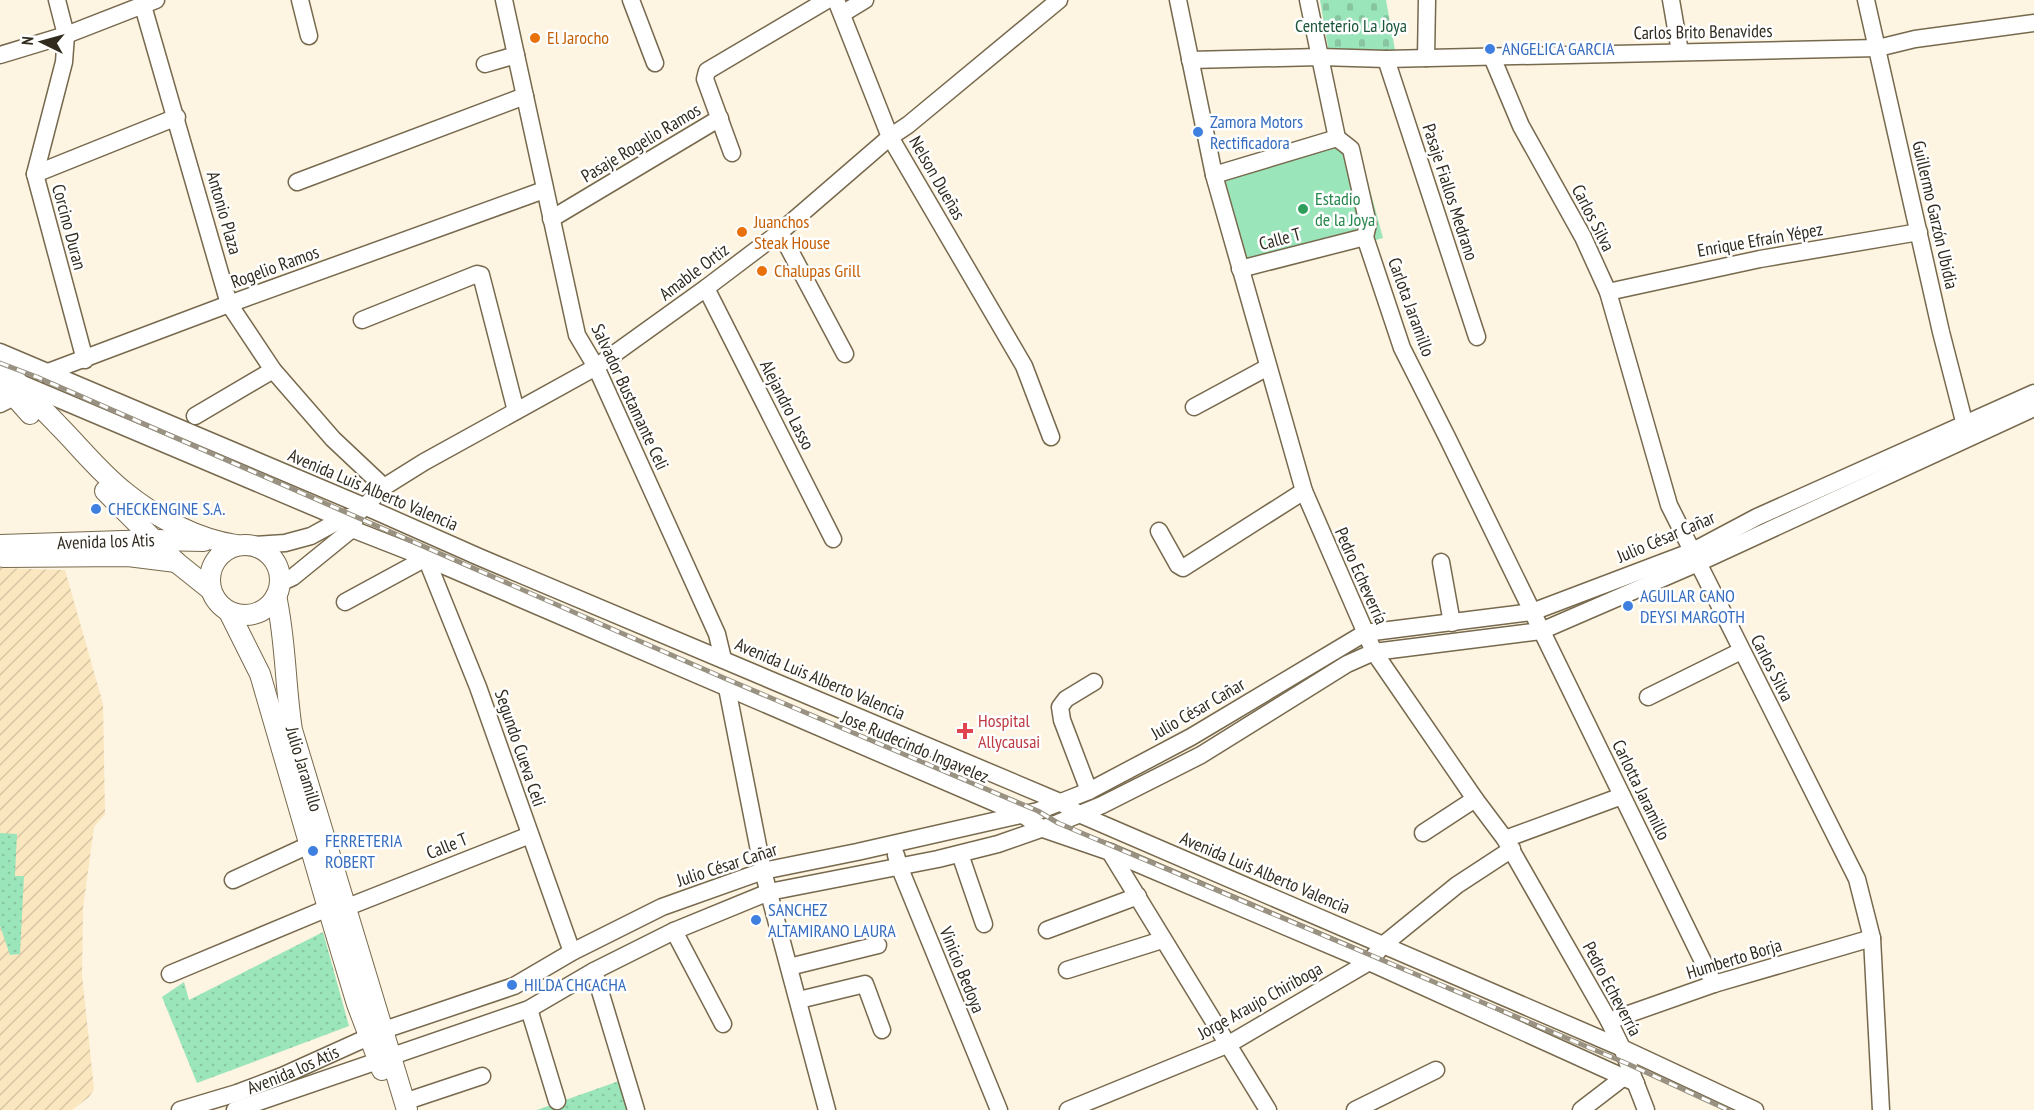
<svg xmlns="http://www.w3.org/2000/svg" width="2034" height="1110" viewBox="0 0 2034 1110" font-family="'PT Sans Narrow',sans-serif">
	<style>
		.industrial { fill: url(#industrial-furrows) }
		.grass { fill: url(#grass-dots) }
		.cemetery { fill: url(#cemetery-stones) }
		.garden { fill: #9be5bb }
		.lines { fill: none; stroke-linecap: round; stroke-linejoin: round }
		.minor-casing { stroke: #77694d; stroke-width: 19 }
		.major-casing { stroke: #77694d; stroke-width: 22 }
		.minor { stroke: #fff; stroke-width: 16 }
		.major { stroke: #fff; stroke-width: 20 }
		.rail-casing { stroke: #999282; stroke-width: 5 }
		.rail { stroke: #fff; stroke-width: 3; stroke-dasharray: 9; stroke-linecap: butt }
		.food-dot { fill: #e8710a; stroke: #fff; stroke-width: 2 }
		.shop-dot { fill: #3f7fe0; stroke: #fff; stroke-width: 2 }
		.leisure-dot { fill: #2e9e5b; stroke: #fff; stroke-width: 2 }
		.health-dot { fill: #e0444e; stroke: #fff; stroke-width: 2 }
		.labels { text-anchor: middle; stroke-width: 5; stroke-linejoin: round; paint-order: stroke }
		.park-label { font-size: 18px; fill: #1c5639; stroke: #fff }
		.street-label { font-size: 18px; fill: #312b1f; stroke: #fff }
		.food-label { font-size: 18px; fill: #c56008; stroke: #fff; text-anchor: start }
		.shop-label { font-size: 18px; fill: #366cbe; stroke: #fff; text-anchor: start }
		.leisure-label { font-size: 18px; fill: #27864d; stroke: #fff; text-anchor: start }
		.health-label { font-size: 18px; fill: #be3a42; stroke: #fff; text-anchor: start }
	</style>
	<defs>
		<pattern id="industrial-furrows" width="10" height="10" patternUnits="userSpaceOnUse" patternTransform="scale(1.5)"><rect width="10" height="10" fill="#fae6bf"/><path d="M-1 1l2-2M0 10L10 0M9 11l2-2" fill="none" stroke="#d7c5a4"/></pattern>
		<pattern id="grass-dots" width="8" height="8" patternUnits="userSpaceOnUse" patternTransform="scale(1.5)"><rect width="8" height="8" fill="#9be5bb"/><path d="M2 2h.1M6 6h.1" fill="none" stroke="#86c5a0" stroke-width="1.8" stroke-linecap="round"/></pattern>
		<pattern id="cemetery-stones" width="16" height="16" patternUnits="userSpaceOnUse" patternTransform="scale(1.5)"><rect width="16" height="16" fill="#9be5bb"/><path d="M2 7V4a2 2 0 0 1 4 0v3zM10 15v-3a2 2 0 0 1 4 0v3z" fill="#86c5a0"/></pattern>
	</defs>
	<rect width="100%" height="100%" fill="#fdf4e1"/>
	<path class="industrial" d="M0,568l65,2 38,134 2,110 -11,13 -11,81 -1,67 12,114 -5,8 -17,13h-72z"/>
	<path class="grass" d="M0,833l17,1 -2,42h9l-4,78 -10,1 -10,-29z
		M323,932l26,94 -152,57 -35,-86 22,-15 5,18z
		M619,1081l9,29h-91z"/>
	<path class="cemetery" d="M1320,0h66l9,50 -66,3z"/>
	<path class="garden" d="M1357,142l26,96 -134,37 -26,-96z"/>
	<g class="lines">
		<g class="minor-casing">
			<g id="minor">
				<path d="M57,0l9,35 -2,27 -29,112 50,186"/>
				<path d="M300,0l9,36"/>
				<path d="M504,0l73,335 19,32 121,267 6,25"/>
				<path d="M631,0l24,63"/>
				<path d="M836,0l54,137 134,229 27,71"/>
				<path d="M1178,0l36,175 90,316 70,161 101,147 30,40 104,182 13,27 24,62"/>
				<path d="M1308,0l29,138 14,11 17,75 -3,13 37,111 45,89 267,547"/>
				<path d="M1671,0l9,52"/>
				<path d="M1866,0l75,332 26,101"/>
				<path d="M143,6l86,298 44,66 60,69 51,48"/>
				<path d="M842,14l23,-14"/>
				<path d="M0,55l66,-20 90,-35"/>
				<path d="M1492,57l29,69 62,111 25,55 61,213 188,374 15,59 9,172"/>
				<path d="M1426,58l1,-58"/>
				<path d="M1386,59l91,278"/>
				<path d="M1190,60l130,-3 66,2 492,-11 37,-9 119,-16"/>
				<path d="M485,64l31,-9"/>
				<path d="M732,153l-27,-74 2,-8 120,-71"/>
				<path d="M35,174l142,-57"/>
				<path d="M1214,175l123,-37"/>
				<path d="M297,182l228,-86"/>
				<path d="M551,219l169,-101"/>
				<path d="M780,232l65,122"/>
				<path d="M1240,269l125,-32"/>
				<path d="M706,288l127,251"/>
				<path d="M1608,292l152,-33 159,-27"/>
				<path d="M362,320l115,-46 4,1 35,136"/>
				<path d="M0,352l366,155 113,50 581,245 19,12 543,234 133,62"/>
				<path d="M43,374l186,-70 315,-114"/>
				<path d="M18,382l324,137 10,10 74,29 597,257 20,14 67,23 158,258"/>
				<path d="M0,404l14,-7"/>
				<path d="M1194,407l74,-40"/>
				<path d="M195,416l78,-46"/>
				<path d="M1159,531l19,34 5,3 121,-77"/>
				<path d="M254,545l31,-2 26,-7 31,-17 14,-4 28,-28 40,-25 172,-95 110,-79 74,-56 110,-95 18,-12 151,-125"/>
				<path d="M426,558l52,129 94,265"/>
				<path d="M1441,562l11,61"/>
				<path d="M280,583l13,-6 59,-48 3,-10"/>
				<path d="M345,602l81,-44"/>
				<path d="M727,688l36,183 64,239"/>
				<path d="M1648,697l93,-46"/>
				<path d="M1089,791l-27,-71 -2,-13 6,-8 28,-17"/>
				<path d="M1423,833l52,-34"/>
				<path d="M1505,839l117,-43"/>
				<path d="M1110,852l259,110 267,121"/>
				<path d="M960,854l24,70"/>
				<path d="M896,855l3,11 100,244"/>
				<path d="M233,880l76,-35"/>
				<path d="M345,908l185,-73"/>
				<path d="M1047,930l91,-34"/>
				<path d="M674,931l49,93"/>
				<path d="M789,967l89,-22"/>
				<path d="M1067,970l95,-30"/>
				<path d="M594,971l42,139"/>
				<path d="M170,974l158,-66"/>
				<path d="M799,1000l66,-16 17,46"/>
				<path d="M529,1009l28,92"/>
				<path d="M1609,1021l105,-37 158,-46"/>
				<path d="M404,1102l78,-26"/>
				<path id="s1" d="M180,1110l57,-17 45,-17 102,-46 130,-44 58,-34 90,-45 101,-36 94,-19 181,-41 51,-20 102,-54 174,-104 167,-21 161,-61 64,-34 277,-124"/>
				<path d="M235,1110l294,-101 65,-38 80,-40 95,-39 169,-33 60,-15 60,-21 44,-18 99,-50 146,-91 27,-12 167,-21 157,-68 336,-155"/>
				<path d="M1068,1110l161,-66 140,-82 14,-17 74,-60 55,-36"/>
				<path d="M1355,1110l81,-40"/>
				<path d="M1581,1110l43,-33"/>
			</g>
		</g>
		<g class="major-casing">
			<g id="major">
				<path d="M0,361c15,22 39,44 58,64 22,22 43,49 68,68 31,25 71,46 110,52"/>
				<path d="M0,380l30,34"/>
				<path d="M105,491l71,71 35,28"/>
				<circle cx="245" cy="580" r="35"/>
				<path id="s2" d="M0,545l154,-5 50,1"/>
				<path d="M3,557l125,-1 48,6"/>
				<path id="s3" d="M276,596c10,44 9,90 16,134l115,380"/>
				<path d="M229,612l31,62 68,234 29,96 25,66"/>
			</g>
		</g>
		<use href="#minor" class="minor"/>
		<use href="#major" class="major"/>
		<g class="rail-casing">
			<path id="rail" d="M0,363l37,14 687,301 314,133 20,12 570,241 100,46"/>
		</g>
		<use href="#rail" class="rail"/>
	</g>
	<g class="food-dot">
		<circle cx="535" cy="38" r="6"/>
		<circle cx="742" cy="232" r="6"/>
		<circle cx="762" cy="271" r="6"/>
	</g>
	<g class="shop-dot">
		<circle cx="1490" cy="49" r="6"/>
		<circle cx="1198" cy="132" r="6"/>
		<circle cx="96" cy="509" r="6"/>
		<circle cx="1628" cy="606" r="6"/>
		<circle cx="313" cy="851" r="6"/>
		<circle cx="756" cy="920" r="6"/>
		<circle cx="512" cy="985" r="6"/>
	</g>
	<circle class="leisure-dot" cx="1303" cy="209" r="6"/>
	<path class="health-dot" d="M962 722h6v6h6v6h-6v6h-6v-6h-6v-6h6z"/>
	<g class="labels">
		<g class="park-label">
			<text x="1351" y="32">Centeterio La Joya</text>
		</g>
		<g class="street-label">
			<text transform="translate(1703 32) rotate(-1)" y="6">Carlos Brito Benavides</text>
			<text transform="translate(641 143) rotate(-31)" y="6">Pasaje Rogelio Ramos</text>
			<text transform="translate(937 178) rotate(60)" y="6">Nelson Dueñas</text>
			<text transform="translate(1450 192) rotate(72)" y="6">Pasaje Fiallos Medrano</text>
			<text transform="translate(224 213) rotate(74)" y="6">Antonio Plaza</text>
			<text transform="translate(1935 215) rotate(77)" y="6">Guillermo Garzón Ubidia</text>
			<text transform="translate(1593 218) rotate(63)" y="6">Carlos Silva</text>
			<text transform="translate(69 227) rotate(75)" y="6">Corcino Duran</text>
			<text transform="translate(1280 239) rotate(-15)" y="6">Calle T</text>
			<text transform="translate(1760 240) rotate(-10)" y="6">Enrique Efraín Yépez</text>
			<text transform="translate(275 267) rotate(-20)" y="6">Rogelio Ramos</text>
			<text transform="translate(694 272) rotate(-37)" y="6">Amable Ortiz</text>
			<text transform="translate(1411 307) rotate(70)" y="6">Carlota Jaramillo</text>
			<text transform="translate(630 397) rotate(65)" y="6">Salvador Bustamante Celi</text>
			<text transform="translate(787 405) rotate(63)" y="6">Alejandro Lasso</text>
			<text transform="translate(373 490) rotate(23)" y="6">Avenida Luis Alberto Valencia</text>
			<text transform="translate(1666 537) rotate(-23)" y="6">Julio César Cañar</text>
			<text dy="6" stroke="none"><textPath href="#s2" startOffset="106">Avenida los Atis</textPath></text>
			<text transform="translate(1361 576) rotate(66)" y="6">Pedro Echeverría</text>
			<text transform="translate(1772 668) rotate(63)" y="6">Carlos Silva</text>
			<text transform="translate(820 679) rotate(23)" y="6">Avenida Luis Alberto Valencia</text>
			<text transform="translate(1198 709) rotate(-30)" y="6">Julio César Cañar</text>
			<text transform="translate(915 747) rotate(23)" y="6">Jose Rudecindo Ingavelez</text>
			<text transform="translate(520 748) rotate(71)" y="6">Segundo Cueva Celi</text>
			<text dy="6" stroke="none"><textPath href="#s3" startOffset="176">Julio Jaramillo</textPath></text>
			<text transform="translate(1641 790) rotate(64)" y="6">Carlotta Jaramillo</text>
			<text transform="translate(447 846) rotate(-22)" y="6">Calle T</text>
			<text transform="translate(727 865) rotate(-18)" y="6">Julio César Cañar</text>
			<text transform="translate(1265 873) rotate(23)" y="6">Avenida Luis Alberto Valencia</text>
			<text transform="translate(1734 959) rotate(-17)" y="6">Humberto Borja</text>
			<text transform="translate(962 970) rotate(68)" y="6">Vinicio Bedoya</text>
			<text transform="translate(1612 989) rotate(62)" y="6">Pedro Echeverría</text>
			<text transform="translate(1260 1001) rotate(-29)" y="6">Jorge Araujo Chiriboga</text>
			<text dy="6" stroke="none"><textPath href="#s1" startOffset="120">Avenida los Atis</textPath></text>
		</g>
		<g class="food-label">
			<text x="547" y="44">El Jarocho</text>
			<text x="754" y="228">Juanchos<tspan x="754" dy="21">Steak House</tspan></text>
			<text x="774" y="277">Chalupas Grill</text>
		</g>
		<g class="shop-label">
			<text x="1502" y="55">ANGELICA GARCIA</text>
			<text x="1210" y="128">Zamora Motors<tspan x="1210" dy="21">Rectificadora</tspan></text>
			<text x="108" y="515">CHECKENGINE S.A.</text>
			<text x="1640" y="602">AGUILAR CANO<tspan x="1640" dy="21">DEYSI MARGOTH</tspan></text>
			<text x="325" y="847">FERRETERIA<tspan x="325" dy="21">ROBERT</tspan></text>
			<text x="768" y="916">SANCHEZ<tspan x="768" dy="21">ALTAMIRANO LAURA</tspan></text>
			<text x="524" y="991">HILDA CHCACHA</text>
		</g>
		<g class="leisure-label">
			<text x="1315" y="205">Estadio<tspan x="1315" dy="21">de la Joya</tspan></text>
		</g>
		<g class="health-label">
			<text x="978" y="727">Hospital<tspan x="978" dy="21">Allycausai</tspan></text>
		</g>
	</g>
	<g transform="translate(42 42) rotate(275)" stroke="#ffffff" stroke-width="4.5" paint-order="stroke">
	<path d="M0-4.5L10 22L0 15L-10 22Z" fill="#312b1f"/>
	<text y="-9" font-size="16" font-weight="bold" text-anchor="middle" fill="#312b1f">N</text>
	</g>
</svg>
